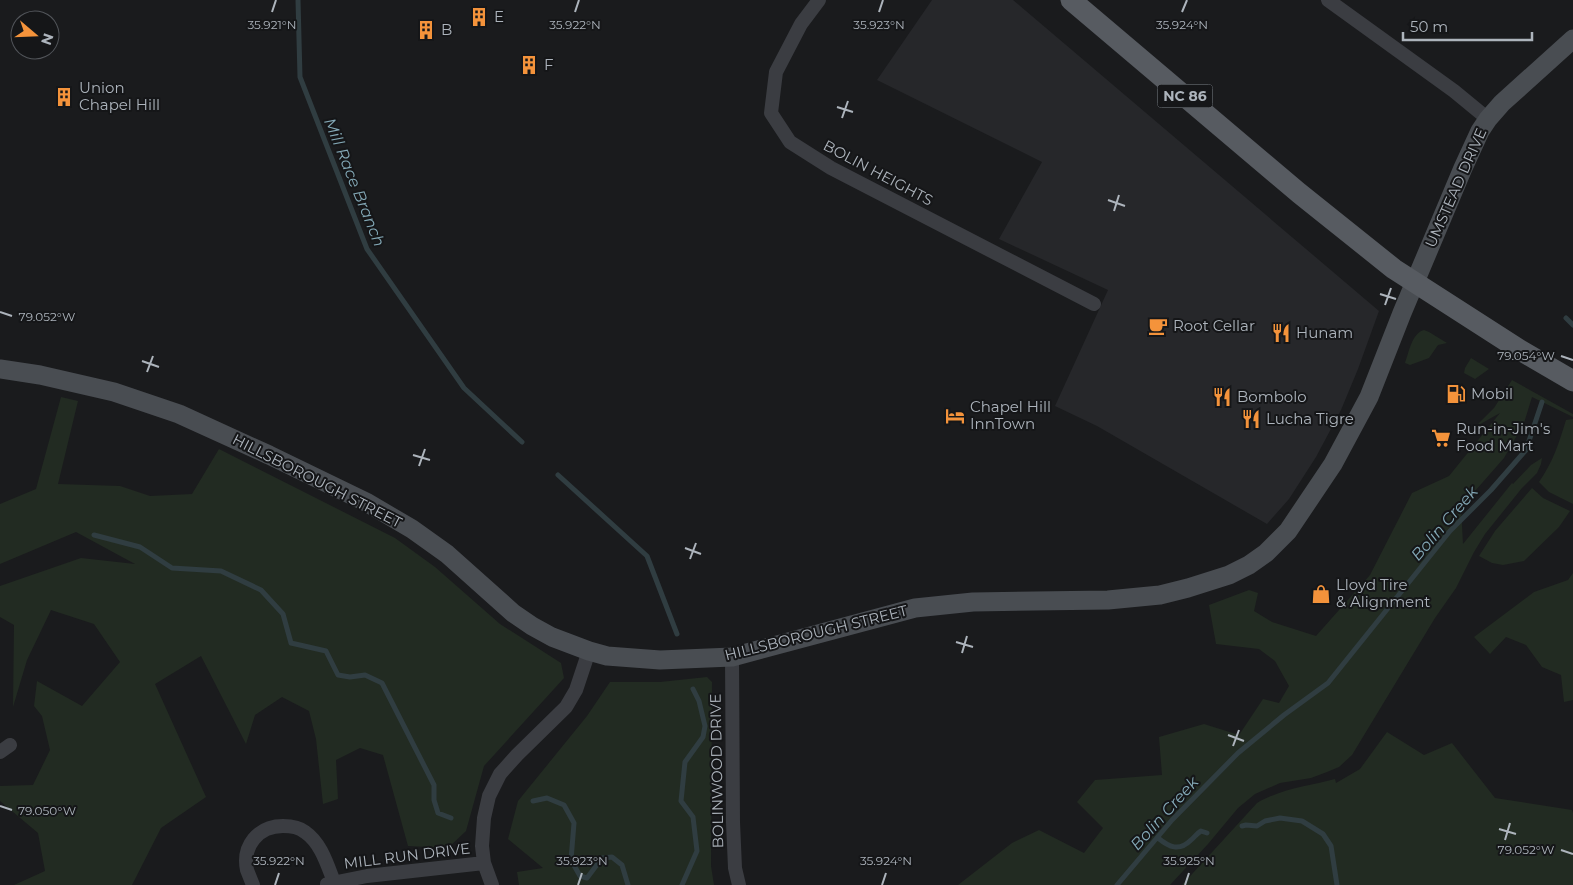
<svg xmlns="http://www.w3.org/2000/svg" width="1573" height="885" viewBox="0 0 1573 885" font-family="Montserrat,sans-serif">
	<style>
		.built { fill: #26272a }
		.green { fill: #222b22 }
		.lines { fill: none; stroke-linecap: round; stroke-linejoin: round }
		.stream { stroke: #303d41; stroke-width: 5 }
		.street { stroke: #3b3d42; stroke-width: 14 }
		.secondary { stroke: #494d52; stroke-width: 19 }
		.primary { stroke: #575b61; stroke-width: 21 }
		.ticks { fill: none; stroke: #adb4bc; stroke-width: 2 }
		.labels { text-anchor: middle; stroke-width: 4; stroke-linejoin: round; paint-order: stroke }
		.shield { fill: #151618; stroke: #7f858b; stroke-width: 1 }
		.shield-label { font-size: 14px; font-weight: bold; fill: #adb4bc }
		.poi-label { font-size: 15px; fill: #adb4bc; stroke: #151618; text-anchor: start }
		.street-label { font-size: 15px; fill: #adb4bc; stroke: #151618 }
		.water-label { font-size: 16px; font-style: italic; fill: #84a9b7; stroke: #151618 }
		.ticks-label { font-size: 12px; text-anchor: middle; fill: #adb4bc; stroke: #151618; stroke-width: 4; stroke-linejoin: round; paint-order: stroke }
	</style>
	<rect width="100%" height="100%" fill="#1a1b1d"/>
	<path class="built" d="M932,0h81l366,311 -21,58 -17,41 -25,47 -27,42 -22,25 -170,-98 -42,-20 53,-116 -109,-51 43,-77 -165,-82z"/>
	<path class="green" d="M1424,330l5,2 18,11 -9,2 -9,13 -19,7 -5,-2c4,-11 7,-30 19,-33z
		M1471,358l18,11 -14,10 -11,-6 1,-5z
		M1512,380l61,34v3l-41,-20 -8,26 -20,35 -43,49 2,37 49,-61 1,1 18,-19 11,-7 -1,6 -4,9 -15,15 -37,46 -11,18 -18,36 -21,30 -83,137 -13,12 -12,5 -16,6 -31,5 -25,11 -17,14 -30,36 -38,41h-212l54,-42 27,-13 45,23 19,-25 -26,-26 18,-22 67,-5 -3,-38 45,-13 35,11 24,-36 16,4 10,-17 -14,-25 -16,-12 -43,-5 -7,-39 40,-15 9,3 -4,18 18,11 44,14 54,-61 42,-82 37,-17 51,-63 -25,14 19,-19z
		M61,397l17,4 -20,83 62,2 30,10 42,-2 27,-45 176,89 40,29 65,57 61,39 3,15 -80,88 -18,65 -18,17 -40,-2 -25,-91 -23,-7 -24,12 2,39 -15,5 -7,-65 -7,-28 -27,-14 -27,18 -9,29 -45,-88 -46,28 51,113 -45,31 -29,57h-118l31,-14 -7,-38 -38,-32v-15l33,-1 17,-35 -8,-34 -8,-10 3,-25 45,25 38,-44 -26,-38 -43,-14 -24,50 -14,47 1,-82 -14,-8v-31l81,-28 54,6 -59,-32 -76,32v-60l36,-15z
		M1573,419v85l-24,-12 -10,-10c14,-20 20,-39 27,-62z
		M1532,488l11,10 27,13 -11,16 -35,34 -21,4 -11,-2 -13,-7 16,-25z
		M1573,573v127l-9,2 -3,-27 -19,-8 -16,-22 -20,-8 -16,17 -16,-17 60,-45 34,-12z
		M707,677l5,5 -1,184 3,19h-195l-2,-13 26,-4 -35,-29 10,-38 69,-85 23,-34h50z
		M1387,732l37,23 28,-12 43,55 77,12 1,3v72h-391l75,-82c23,-14 52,-17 78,-24l1,4 24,-14z"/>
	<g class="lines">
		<path class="stream" d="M298,0l2,77 67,172 97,139 58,54
			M1566,318l7,7
			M558,475l89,81 30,78
			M94,535l46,12 32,21 49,3 40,19 22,24 8,29 35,8 12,24 12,2 15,-2 17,8 52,102v15l4,13 13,5
			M533,801l14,-3 17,7 10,18 -3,37 9,16 7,2 15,-20 10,-1 10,8 6,20
			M1242,826l4,-1 11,1 8,-5 15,-3 22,3 21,13 8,12 6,39
			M1158,838c11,9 21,14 33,2 4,-3 5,-6 10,-9l6,2
			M682,885l15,-34 -4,-34 -12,-16 4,-39 18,-25 2,-11 -6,-25 -6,-12
			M1117,885l55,-65 66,-67 46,-38 44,-32 122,-152 41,-41 35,-40 16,-48"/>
		<path class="street" d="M819,0l-18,24 -25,48 -5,41 19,29 41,26 263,136
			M1328,0l126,91 34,28
			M732,657l1,165 2,46 4,17
			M0,752l10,-7
			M327,884l40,-8 117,-13
			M253,885c-2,-5 -4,-10 -6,-15 -5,-24 11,-44 36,-44 7,0 16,1 22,6 16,11 22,32 29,50
			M492,885l-8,-22 -2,-17 2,-28 5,-22 11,-22 17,-19 49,-48 10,-17 13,-39"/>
		<path class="secondary" d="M0,369l40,6 74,17 65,22 90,41 97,47 46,27 35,25 66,59 19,13 20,11 37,14 18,5 53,4 72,-3 183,-49 58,-6 135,-2 52,-5 28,-7 41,-13 20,-10 17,-12 22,-22 45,-67 36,-67 33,-84 61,-145 17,-37 8,-12 14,-16 71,-64"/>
		<path class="primary" d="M1071,0l228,193 95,76 126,81 53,31"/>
	</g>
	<path class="ticks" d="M272,12l4,-12M575,12l4,-12M879,12l4,-12M1182,12l5,-12M837,107l16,5M842,118l6,-17M1108,200l17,6M1114,211l5,-16M1380,294l16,5M1385,305l6,-17M0,312l12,4M1561,356l12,4M142,361l17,6M147,372l6,-16M413,455l17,5M419,466l6,-17M685,548l16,6M690,559l6,-16M956,642l17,5M962,653l5,-17M1228,735l16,6M1233,746l6,-16M0,806l12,4M1499,829l17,5M1505,840l5,-17M1561,850l12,4M275,885l4,-12M578,885l4,-12M882,885l4,-12M1185,885l4,-12"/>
	<defs>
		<g id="building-bare" transform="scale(1.5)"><path d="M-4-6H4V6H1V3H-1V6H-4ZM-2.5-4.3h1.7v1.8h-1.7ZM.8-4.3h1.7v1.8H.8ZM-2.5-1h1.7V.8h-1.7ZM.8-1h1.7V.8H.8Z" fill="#f4933b" stroke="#151618" stroke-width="2.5" paint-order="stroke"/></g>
		<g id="cafe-bare" transform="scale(1.5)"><path d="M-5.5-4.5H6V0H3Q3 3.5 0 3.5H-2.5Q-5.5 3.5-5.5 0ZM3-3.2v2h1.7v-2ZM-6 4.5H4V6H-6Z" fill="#f4933b" stroke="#151618" stroke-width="2.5" paint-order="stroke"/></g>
		<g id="restaurant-bare" transform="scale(1.5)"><path d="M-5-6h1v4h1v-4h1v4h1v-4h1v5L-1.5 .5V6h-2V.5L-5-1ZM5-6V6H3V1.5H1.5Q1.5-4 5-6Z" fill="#f4933b" stroke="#151618" stroke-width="2.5" paint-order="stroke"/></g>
		<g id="fuel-bare" transform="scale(1.5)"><path d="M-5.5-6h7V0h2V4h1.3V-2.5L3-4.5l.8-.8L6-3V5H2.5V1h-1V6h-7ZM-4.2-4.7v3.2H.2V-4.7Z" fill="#f4933b" stroke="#151618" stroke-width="2.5" paint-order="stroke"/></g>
		<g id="hotel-bare" transform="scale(1.5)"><path d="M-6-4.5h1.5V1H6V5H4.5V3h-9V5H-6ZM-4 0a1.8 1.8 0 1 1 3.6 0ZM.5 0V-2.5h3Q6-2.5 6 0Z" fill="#f4933b" stroke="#151618" stroke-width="2.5" paint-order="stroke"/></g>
		<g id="supermarket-bare" transform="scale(1.5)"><path d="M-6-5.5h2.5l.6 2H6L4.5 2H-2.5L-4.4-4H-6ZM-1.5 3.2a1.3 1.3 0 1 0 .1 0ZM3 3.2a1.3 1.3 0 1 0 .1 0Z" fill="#f4933b" stroke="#151618" stroke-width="2.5" paint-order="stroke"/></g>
		<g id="shop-bare" transform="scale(1.5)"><path d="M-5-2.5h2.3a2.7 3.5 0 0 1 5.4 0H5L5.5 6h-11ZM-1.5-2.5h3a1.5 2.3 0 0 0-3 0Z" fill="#f4933b" stroke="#151618" stroke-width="2.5" paint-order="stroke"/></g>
	</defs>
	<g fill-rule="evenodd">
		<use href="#building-bare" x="479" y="17"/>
		<use href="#building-bare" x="426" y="30"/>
		<use href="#building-bare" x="529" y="65"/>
		<use href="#building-bare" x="64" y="97"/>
		<use href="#cafe-bare" x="1158" y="326"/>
		<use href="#restaurant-bare" x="1281" y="333"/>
		<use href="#fuel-bare" x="1456" y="394"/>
		<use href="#restaurant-bare" x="1222" y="397"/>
		<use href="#hotel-bare" x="955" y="416"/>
		<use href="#restaurant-bare" x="1251" y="419"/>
		<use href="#supermarket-bare" x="1441" y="438"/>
		<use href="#shop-bare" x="1321" y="594"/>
	</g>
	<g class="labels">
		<rect class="shield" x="1157.5" y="84.5" width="55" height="23" rx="4"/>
		<g class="shield-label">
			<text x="1185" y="101">NC 86</text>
		</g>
		<g class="poi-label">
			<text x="494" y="22">E</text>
			<text x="441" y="35">B</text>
			<text x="544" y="70">F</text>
			<text x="79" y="93">Union<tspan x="79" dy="17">Chapel Hill</tspan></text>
			<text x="1173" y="331">Root Cellar</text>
			<text x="1296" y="338">Hunam</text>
			<text x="1471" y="399">Mobil</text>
			<text x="1237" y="402">Bombolo</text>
			<text x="970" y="412">Chapel Hill<tspan x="970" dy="17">InnTown</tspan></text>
			<text x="1266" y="424">Lucha Tigre</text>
			<text x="1456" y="434">Run-in-Jim's<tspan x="1456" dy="17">Food Mart</tspan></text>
			<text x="1336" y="590">Lloyd Tire<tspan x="1336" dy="17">&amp; Alignment</tspan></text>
		</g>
		<g class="street-label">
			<text transform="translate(878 173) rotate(28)" y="5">BOLIN HEIGHTS</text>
			<text transform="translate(1456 188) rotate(-66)" y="5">UMSTEAD DRIVE</text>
			<text transform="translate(317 481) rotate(27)" y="5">HILLSBOROUGH STREET</text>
			<text transform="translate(816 633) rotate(-14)" y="5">HILLSBOROUGH STREET</text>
			<text transform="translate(717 771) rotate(-91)" y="5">BOLINWOOD DRIVE</text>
			<text transform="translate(407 856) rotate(-7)" y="5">MILL RUN DRIVE</text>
		</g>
		<g class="water-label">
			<text transform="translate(355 182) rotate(68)" y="6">Mill Race Branch</text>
			<text transform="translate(1444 523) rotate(-49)" y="6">Bolin Creek</text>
			<text transform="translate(1164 813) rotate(-48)" y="6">Bolin Creek</text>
		</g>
	</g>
	<g class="ticks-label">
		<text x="1182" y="29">35.924°N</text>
		<text x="272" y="29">35.921°N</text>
		<text x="575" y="29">35.922°N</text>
		<text x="879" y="29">35.923°N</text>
		<text x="47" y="321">79.052°W</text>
		<text x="1526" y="360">79.054°W</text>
		<text x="47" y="815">79.050°W</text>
		<text x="1526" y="854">79.052°W</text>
		<text x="279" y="865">35.922°N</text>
		<text x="582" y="865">35.923°N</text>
		<text x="886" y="865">35.924°N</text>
		<text x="1189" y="865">35.925°N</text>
	</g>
	<g transform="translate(35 35) rotate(109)"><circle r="24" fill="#151618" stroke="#52555a"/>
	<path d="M0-4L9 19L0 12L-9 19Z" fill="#f4933b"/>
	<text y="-8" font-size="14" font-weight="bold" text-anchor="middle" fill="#adb4bc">N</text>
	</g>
	<path d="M1403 32v8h129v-8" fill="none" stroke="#adb4bc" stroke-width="2.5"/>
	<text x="1410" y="32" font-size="15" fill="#adb4bc" stroke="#151618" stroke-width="4" paint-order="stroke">50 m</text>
</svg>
